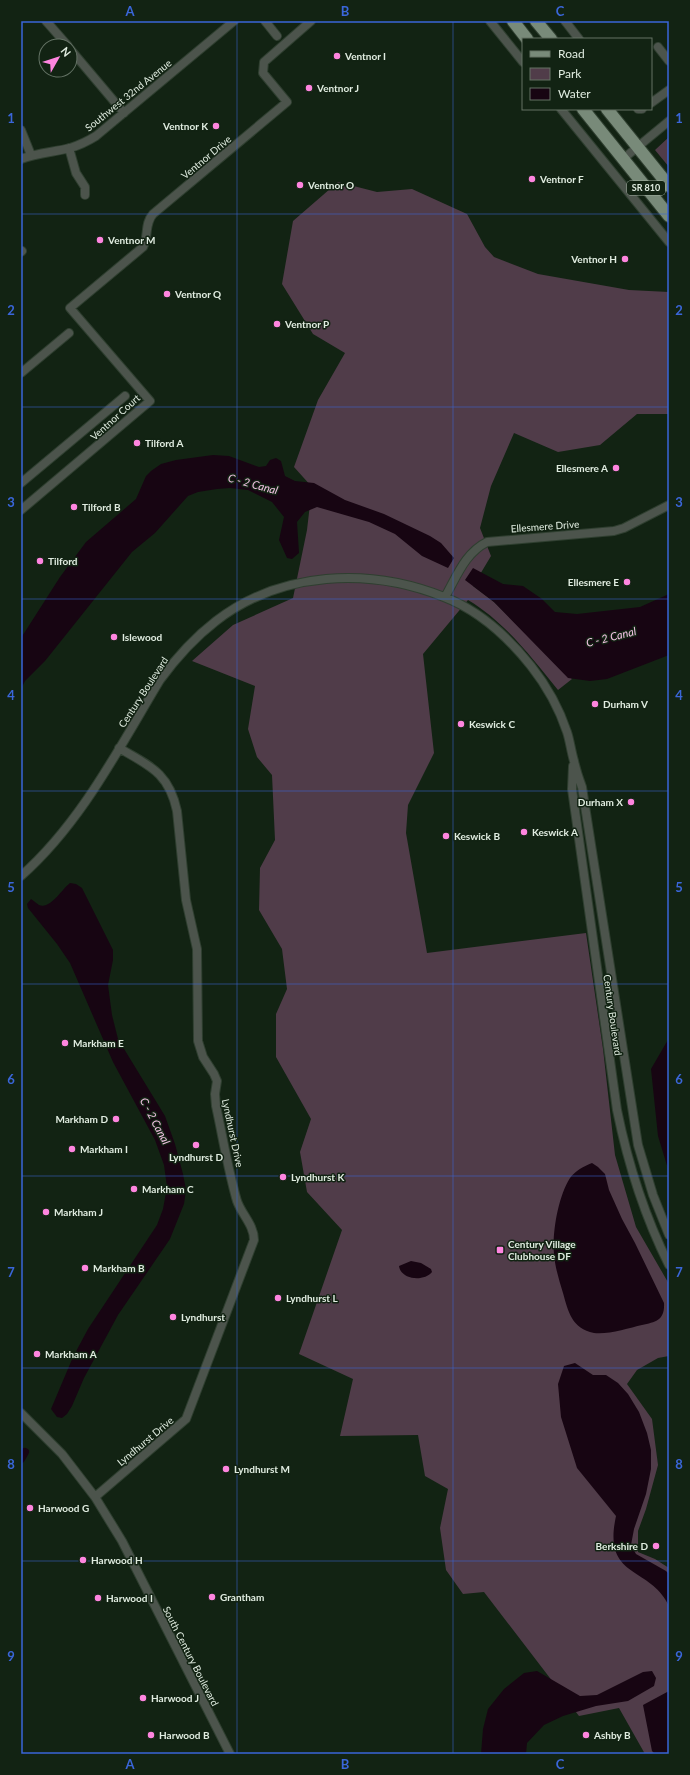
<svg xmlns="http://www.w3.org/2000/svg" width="690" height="1775" viewBox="0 0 690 1775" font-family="Lato,sans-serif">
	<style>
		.green { fill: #503c49 }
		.water { fill: #170512 }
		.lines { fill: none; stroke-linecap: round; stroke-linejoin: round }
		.canal { stroke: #170512; stroke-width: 8 }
		.street-casing { stroke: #2f3f30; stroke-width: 10 }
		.primary-casing { stroke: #2f3f30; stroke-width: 14 }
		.street { stroke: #4c544c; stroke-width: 8 }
		.primary { stroke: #788a79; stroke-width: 12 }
		.grid { fill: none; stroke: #3a66d9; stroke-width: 1; stroke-opacity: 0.55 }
		.poi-dot { fill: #fe85df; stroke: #122313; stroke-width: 1.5 }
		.labels { text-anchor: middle; stroke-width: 3; stroke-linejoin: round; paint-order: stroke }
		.shield { fill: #122313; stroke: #a2b0a2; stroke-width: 1 }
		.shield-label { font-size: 9px; font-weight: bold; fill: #e0ece0 }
		.poi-label { font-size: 10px; font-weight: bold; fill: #e0ece0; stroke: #122313; text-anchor: start }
		.street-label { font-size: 10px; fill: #e0ece0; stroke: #122313 }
		.water-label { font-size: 11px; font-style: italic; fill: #f3c2e4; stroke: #122313 }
		.neatline { fill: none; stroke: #3a66d9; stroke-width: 1.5 }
		.grid-label { font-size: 13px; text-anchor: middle; font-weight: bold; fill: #3a66d9 }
	</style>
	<rect width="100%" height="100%" fill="#122313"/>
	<path class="green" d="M669,137v30l-14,-17z
		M338,182l39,10 35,-3 55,25 18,33 9,10 44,17 91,16 40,2v122h-32l-37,31 -42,7 -44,-19 -23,53 -11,42 11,28 -18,30 21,16 78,77 -14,11c-27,-33 -53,-68 -90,-90l-45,54 11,99 -26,52 -2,28 21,120 159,-20 17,116 12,106 21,72 33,57v72l-11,2 -21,12 -10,14 25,35 6,46 -12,44 -8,22v21l17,7 14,9v186h-24l-26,-46 -40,8 -95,-124 -21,2 -17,-24 -6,-42 8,-39 -23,-13 -7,-41 -78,1 13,-57 -54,-25 43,-124 -35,-38 -7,-40 11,-33 -35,-62v-43l11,-25 -5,-40 -23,-39 1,-42 15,-28 -3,-65 -15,-18 -9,-28 7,-43 -63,-25 41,-36 60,-27 14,-68 5,-43 -18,-20 24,-67 27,-47 -32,-19 -31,-50 11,-63z"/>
	<path class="water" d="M213,455l16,1 30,11 7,-1 4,-6 6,-2 5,3 4,15 10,5 19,2 31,17 39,14 46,22 11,7 13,15 -6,10 -26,-12 -27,-22 -26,-12 -52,-15 -12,5 -8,10 2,31 -7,6 -5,-1 -8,-18 5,-23 -12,-15 -24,-12 -18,-2 -13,1 -19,3 -10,4 -33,37 -23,19 -87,109 -20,20 -4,8v-51l39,-61 26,-35 50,-43 10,-23 5,-5 10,-7 15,-4z
		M473,568l30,16 20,2 19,13 13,13 22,2 63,-7 29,-13v61l-62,24 -17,2 -22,-3 -74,-76 -29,-22z
		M70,883l6,1 6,4 31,62v10l-5,25 4,30 6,24 47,77 10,28 8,30 3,16 -2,14 -14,35 -52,76 -34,63 -12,28 -5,8 -5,4 -5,-1 -6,-8 22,-52 15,-28 69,-104 6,-16 4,-22 -3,-22 -9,-25 -42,-78 -43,-99 -13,-19 -29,-36 -1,-4 4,-5c3,2 5,4 8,6 11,5 23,-16 31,-22z
		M669,1038v134l-11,-36 -7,-67z
		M592,1163l6,4 7,7 4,16 13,29 13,24 29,60c1,17 -8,19 -22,22 -13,3 -35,10 -48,8 -22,-4 -26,-22 -31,-40 -4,-13 -8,-26 -9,-39 -2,-21 4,-57 16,-76 5,-7 14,-12 22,-15z
		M411,1261l10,2 10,6 1,3c-8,10 -31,8 -33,-6z
		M575,1363l18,12h13l12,8 10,11 11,18 8,21 4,17v19l-5,25 -12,35 -3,16 5,9 30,17 3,3v32c-19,-41 -67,-26 -53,-90l-39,-48 -16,-51 -3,-33 6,-18z
		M537,1671l43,25 17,-1 46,-23 9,-1 4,7 -2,8 -26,15 -32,5 -33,10 -19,9 -17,18 -1,11h-45l2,-25 5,-20 16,-20 20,-16z
		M669,1691v63h-14l-3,-3 -9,-46z"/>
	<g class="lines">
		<path class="canal" d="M21,1459l4,-7"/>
		<g class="street-casing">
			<path id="street" d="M46,21l22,25
				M265,21l12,15
				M490,21l33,41
				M565,21l14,18
				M658,47l11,14
				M70,49l54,64
				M651,103l18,-13
				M561,109l108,133
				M638,109h4
				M21,130l10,25
				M69,148l7,25 9,14v8
				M21,159c16,-6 33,-7 49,-11 10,-3 18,-7 26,-12l138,-115
				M623,159l46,-38
				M21,252l1,-1
				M21,373l48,-40
				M21,483l104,-87
				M21,510l129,-109 -80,-93 73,-61c6,-11 1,-23 10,-33l134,-112 -24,-29 1,-11 47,-41
				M445,597c12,-21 20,-44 42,-55l127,-11 10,-3 45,-23
				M573,766l-1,23 45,321c11,54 27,105 52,155
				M21,876c60,-53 98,-128 139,-196 16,-22 34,-42 56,-59 65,-50 153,-54 228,-24 34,13 64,40 87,69 15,19 28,42 36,66 3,9 4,19 7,29 2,9 5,18 8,26l56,358 15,50 16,40
				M21,1413l41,41 33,43 27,44 108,213
				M95,1497l91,-78 68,-179c0,-15 -12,-25 -17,-39 -9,-31 -14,-63 -21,-95l-1,-12 2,-13 -3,-7 -11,-17 -5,-16 -1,-92 -11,-49 -9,-89c-8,-38 -27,-45 -58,-63"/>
		</g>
		<g class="primary-casing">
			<path id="primary" d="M513,21l14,18
				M536,21l15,18
				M583,109l86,107
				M607,109l62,77"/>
		</g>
		<use href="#street" class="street"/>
		<use href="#primary" class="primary"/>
	</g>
	<path class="grid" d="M237,21v1733M453,21v1733M21,214h648M21,407h648M21,599h648M21,791h648M21,984h648M21,1176h648M21,1368h648M21,1561h648"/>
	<g class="poi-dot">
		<circle cx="337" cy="56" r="4"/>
		<circle cx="309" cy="88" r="4"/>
		<circle cx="216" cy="126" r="4"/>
		<circle cx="532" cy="179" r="4"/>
		<circle cx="300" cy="185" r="4"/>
		<circle cx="100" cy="240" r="4"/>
		<circle cx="625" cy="259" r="4"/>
		<circle cx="167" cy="294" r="4"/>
		<circle cx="277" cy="324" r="4"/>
		<circle cx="137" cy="443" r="4"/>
		<circle cx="616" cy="468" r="4"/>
		<circle cx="74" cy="507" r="4"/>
		<circle cx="40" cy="561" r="4"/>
		<circle cx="627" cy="582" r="4"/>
		<circle cx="114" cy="637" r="4"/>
		<circle cx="595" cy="704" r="4"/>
		<circle cx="461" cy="724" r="4"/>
		<circle cx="631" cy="802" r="4"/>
		<circle cx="524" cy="832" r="4"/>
		<circle cx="446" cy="836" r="4"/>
		<circle cx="65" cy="1043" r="4"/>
		<circle cx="116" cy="1119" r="4"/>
		<circle cx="196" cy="1145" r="4"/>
		<circle cx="72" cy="1149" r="4"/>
		<circle cx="283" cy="1177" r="4"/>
		<circle cx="134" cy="1189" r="4"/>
		<circle cx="46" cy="1212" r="4"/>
		<rect x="496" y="1246" width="8" height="8" rx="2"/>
		<circle cx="85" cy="1268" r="4"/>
		<circle cx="278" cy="1298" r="4"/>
		<circle cx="173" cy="1317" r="4"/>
		<circle cx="37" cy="1354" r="4"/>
		<circle cx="226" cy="1469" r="4"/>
		<circle cx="30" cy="1508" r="4"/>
		<circle cx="656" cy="1546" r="4"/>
		<circle cx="83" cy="1560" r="4"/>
		<circle cx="212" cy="1597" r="4"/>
		<circle cx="98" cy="1598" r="4"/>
		<circle cx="143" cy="1698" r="4"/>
		<circle cx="151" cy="1735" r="4"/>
		<circle cx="586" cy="1735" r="4"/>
	</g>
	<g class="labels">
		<rect class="shield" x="627" y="181" width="38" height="14" rx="3"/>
		<g class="shield-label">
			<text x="646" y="191">SR 810</text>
		</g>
		<g class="poi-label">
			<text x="345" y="60">Ventnor I</text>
			<text x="317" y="92">Ventnor J</text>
			<text x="208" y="130" text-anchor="end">Ventnor K</text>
			<text x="540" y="183">Ventnor F</text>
			<text x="308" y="189">Ventnor O</text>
			<text x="108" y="244">Ventnor M</text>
			<text x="617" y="263" text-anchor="end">Ventnor H</text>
			<text x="175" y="298">Ventnor Q</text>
			<text x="285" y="328">Ventnor P</text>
			<text x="145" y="447">Tilford A</text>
			<text x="608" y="472" text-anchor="end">Ellesmere A</text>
			<text x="82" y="511">Tilford B</text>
			<text x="48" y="565">Tilford</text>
			<text x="619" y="586" text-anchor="end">Ellesmere E</text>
			<text x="122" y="641">Islewood</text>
			<text x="603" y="708">Durham V</text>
			<text x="469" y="728">Keswick C</text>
			<text x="623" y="806" text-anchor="end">Durham X</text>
			<text x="532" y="836">Keswick A</text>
			<text x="454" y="840">Keswick B</text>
			<text x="73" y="1047">Markham E</text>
			<text x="108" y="1123" text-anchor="end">Markham D</text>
			<text x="80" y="1153">Markham I</text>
			<text x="196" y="1161" text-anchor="middle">Lyndhurst D</text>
			<text x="291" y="1181">Lyndhurst K</text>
			<text x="142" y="1193">Markham C</text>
			<text x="54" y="1216">Markham J</text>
			<text x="508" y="1248">Century Village<tspan x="508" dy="12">Clubhouse DF</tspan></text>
			<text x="93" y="1272">Markham B</text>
			<text x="286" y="1302">Lyndhurst L</text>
			<text x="181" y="1321">Lyndhurst</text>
			<text x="45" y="1358">Markham A</text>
			<text x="234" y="1473">Lyndhurst M</text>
			<text x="38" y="1512">Harwood G</text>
			<text x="648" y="1550" text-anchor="end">Berkshire D</text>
			<text x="91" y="1564">Harwood H</text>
			<text x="220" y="1601">Grantham</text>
			<text x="106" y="1602">Harwood I</text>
			<text x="151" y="1702">Harwood J</text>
			<text x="159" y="1739">Harwood B</text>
			<text x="594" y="1739">Ashby B</text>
		</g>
		<g class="street-label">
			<text transform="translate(128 95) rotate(-39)" y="4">Southwest 32nd Avenue</text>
			<text transform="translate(206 157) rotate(-40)" y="4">Ventnor Drive</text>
			<text transform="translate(115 417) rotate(-42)" y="4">Ventnor Court</text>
			<text transform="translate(545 526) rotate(-4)" y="4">Ellesmere Drive</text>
			<text transform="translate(143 692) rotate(-57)" y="4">Century Boulevard</text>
			<text transform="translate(613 1015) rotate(82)" y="4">Century Boulevard</text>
			<text transform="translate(233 1133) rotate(78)" y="4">Lyndhurst Drive</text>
			<text transform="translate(145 1441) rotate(-40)" y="4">Lyndhurst Drive</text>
			<text transform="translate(191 1656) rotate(63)" y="4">South Century Boulevard</text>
		</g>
		<g class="water-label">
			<text transform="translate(253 484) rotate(15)" y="4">C - 2 Canal</text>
			<text transform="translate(611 637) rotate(-14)" y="4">C - 2 Canal</text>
			<text transform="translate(155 1121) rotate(62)" y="4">C - 2 Canal</text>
		</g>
	</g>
	<rect width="690" height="1775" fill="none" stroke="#122313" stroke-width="44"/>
	<rect x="522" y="38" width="130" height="72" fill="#122313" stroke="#647365"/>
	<rect x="530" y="51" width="20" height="6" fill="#788a79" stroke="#647365"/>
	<text x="558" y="58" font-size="12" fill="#e0ece0">Road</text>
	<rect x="530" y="68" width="20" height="12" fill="#503c49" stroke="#647365"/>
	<text x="558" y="78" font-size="12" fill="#e0ece0">Park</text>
	<rect x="530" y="88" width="20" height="12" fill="#170512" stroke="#647365"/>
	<text x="558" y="98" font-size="12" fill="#e0ece0">Water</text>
	<g transform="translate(58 58) rotate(51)"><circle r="19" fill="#122313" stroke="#647365"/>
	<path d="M0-3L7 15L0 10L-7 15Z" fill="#fe85df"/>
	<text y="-6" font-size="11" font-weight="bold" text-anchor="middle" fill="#e0ece0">N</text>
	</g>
	<rect x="22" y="22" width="646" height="1731" class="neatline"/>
	<g class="grid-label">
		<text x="130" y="16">A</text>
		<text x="345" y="16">B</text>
		<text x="560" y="16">C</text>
		<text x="11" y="123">1</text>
		<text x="679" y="123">1</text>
		<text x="11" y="315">2</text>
		<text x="679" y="315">2</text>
		<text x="11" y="507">3</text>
		<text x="679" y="507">3</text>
		<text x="11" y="700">4</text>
		<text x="679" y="700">4</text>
		<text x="11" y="892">5</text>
		<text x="679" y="892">5</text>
		<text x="11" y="1084">6</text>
		<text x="679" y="1084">6</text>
		<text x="11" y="1277">7</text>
		<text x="679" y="1277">7</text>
		<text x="11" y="1469">8</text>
		<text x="679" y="1469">8</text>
		<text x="11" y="1661">9</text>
		<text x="679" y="1661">9</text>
		<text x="130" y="1769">A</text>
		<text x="345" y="1769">B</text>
		<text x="560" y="1769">C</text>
	</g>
</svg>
